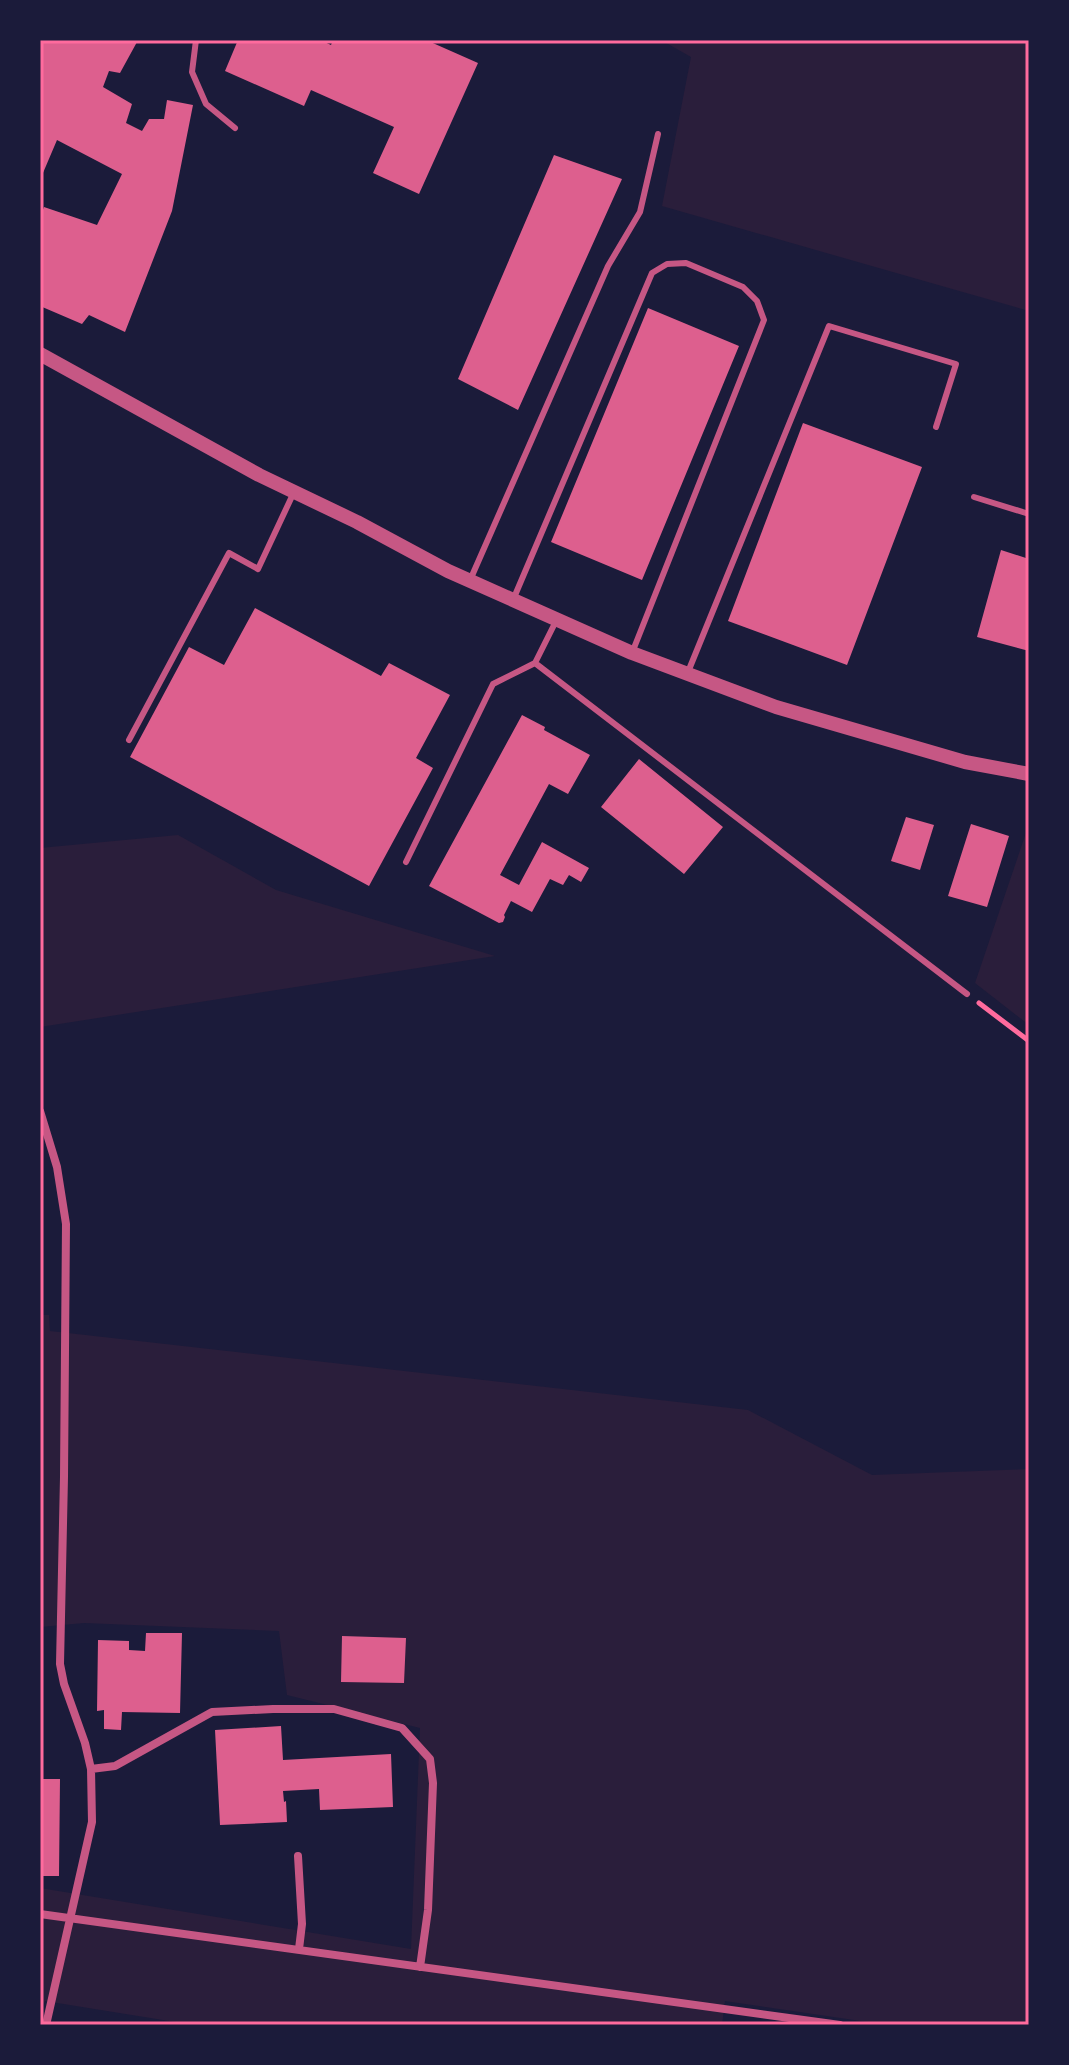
<svg xmlns="http://www.w3.org/2000/svg" width="1069" height="2065" viewBox="0 0 1069 2065" font-family="Roboto,sans-serif">
	<style>
		.green { fill: #2a1e3b }
		.building { fill: #dd5f8e }
		.lines { fill: none; stroke-linecap: round; stroke-linejoin: round }
		.path { stroke: #ff6b9d; stroke-width: 5 }
		.service { stroke: #c65784; stroke-width: 6 }
		.minor { stroke: #c65784; stroke-width: 8 }
		.tertiary { stroke: #c65784; stroke-width: 14 }
		.neatline { fill: none; stroke: #ff6b9d; stroke-width: 3 }
	</style>
	<rect width="100%" height="100%" fill="#1b1b3a"/>
	<path class="green" d="M661,40h368v271l-367,-105 29,-149z
		M1029,824v201l-54,-42z
		M178,835l98,55 219,66 -455,71v-179z
		M40,1315h9l1,16 698,79 124,65 157,-6v556h-141l-163,-24 -3,24h-528l-149,-24 -5,11v-124l371,61 9,-221 -133,-33 -8,-64 -195,-8 -44,4z"/>
	<path class="building" d="M44,40h89l4,2 -17,31 -11,-2 -6,16 29,17 -6,19 16,8 7,-12h15l3,-19 26,5 -21,106 -47,121 -36,-17 -7,9 -42,-18v-88l4,-11 53,18 25,-51 -65,-34 -17,40v-131z
		M238,40h82l11,5 2,-5h93l52,23 -59,131 -46,-21 21,-46 -83,-37 -7,16 -79,-35z
		M554,155l68,24 -104,231 -60,-31z
		M648,308l91,38 -97,234 -91,-38z
		M803,423l119,44 -75,198 -119,-44z
		M1001,550l28,9v92l-52,-14z
		M255,608l126,68 8,-13 61,32 -34,63 17,10 -64,118 -239,-129 59,-110 35,18z
		M522,715l23,12 -1,3 46,25 -22,39 -19,-10 -49,91 19,10 23,-43 47,26 -8,14 -12,-7 -6,10 -13,-6 -18,33 -21,-11 -7,14 1,2 -2,5 -4,1 -70,-37z
		M639,759l84,68 -39,47 -83,-67z
		M906,817l28,8 -14,45 -29,-9z
		M971,824l38,12 -22,71 -39,-11z
		M146,1633h36l-2,80 -58,-1 -1,18 -17,-1v-19l-7,1 1,-71 31,1v9l16,1z
		M342,1636l64,2 -2,45 -63,-1z
		M281,1726l2,34 108,-6 2,53 -73,3 -1,-21 -36,2 1,11 2,-1 1,21 -67,3 -5,-95z
		M40,1779h20l-1,97h-16v14h-3z"/>
	<g class="lines">
		<path class="path" d="M979,1003l50,38"/>
		<path class="service" d="M196,40l-4,32 14,32 29,24
			M974,497l55,17
			M471,578l137,-312 32,-54 18,-78
			M513,600l139,-327 15,-9 19,-1 57,24 14,14 7,19 -132,333
			M556,621l-21,42 432,331
			M688,672l141,-346 127,38 -20,63
			M129,740l100,-187 29,16 36,-77
			M406,862l87,-178 42,-21"/>
		<path class="minor" d="M40,1111l17,56 9,57 -2,253 -4,187 4,20 21,59 6,26 1,53 -46,203
			M91,1769l24,-3 97,-54 61,-3h61l68,19 28,31 3,24 -5,127 -8,57
			M298,1856l4,68 -3,25
			M40,1914l800,111"/>
		<path class="tertiary" d="M40,354l219,121 98,47 91,49 184,82 144,54 189,55 64,12"/>
	</g>
	<rect width="1069" height="2065" fill="none" stroke="#1b1b3a" stroke-width="84"/>
	<rect x="42" y="42" width="985" height="1981" class="neatline"/>
</svg>
